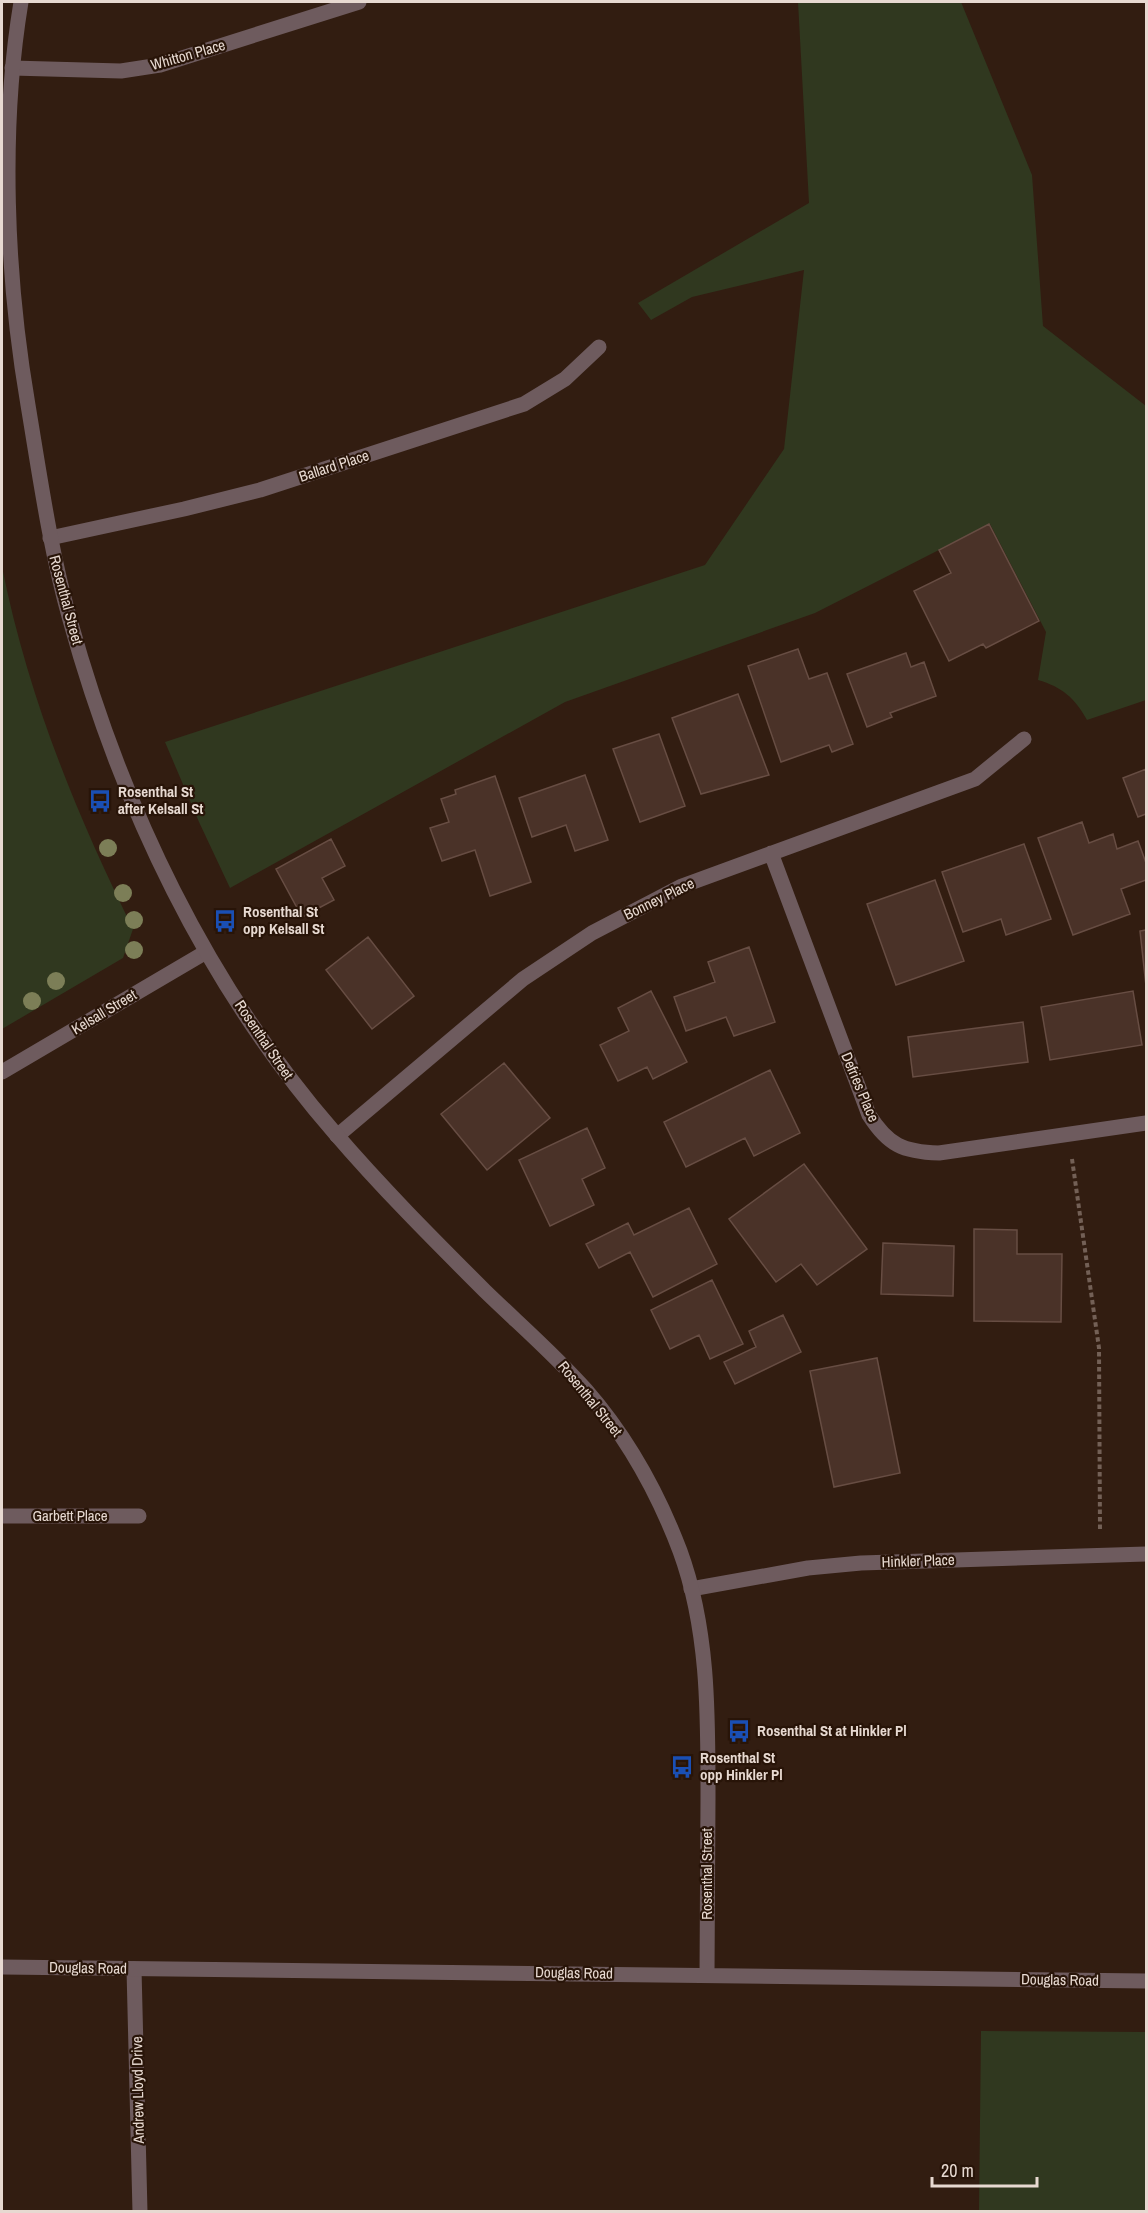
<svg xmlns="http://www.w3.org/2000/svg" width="1148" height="2213" viewBox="0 0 1148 2213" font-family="'Archivo Narrow',sans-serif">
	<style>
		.green { fill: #30381f }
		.building { fill: #4a3228; stroke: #674d43; stroke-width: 1.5 }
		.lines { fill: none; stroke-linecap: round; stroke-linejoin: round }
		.path { stroke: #736056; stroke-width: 4; stroke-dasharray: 4.5 3; stroke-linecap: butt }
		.minor { stroke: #6e5b5e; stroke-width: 15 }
		.tertiary { stroke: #6e5b5e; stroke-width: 15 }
		.tree { fill: #7c7e57 }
		.labels { text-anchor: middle; stroke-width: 4.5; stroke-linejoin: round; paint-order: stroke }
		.street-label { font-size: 15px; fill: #e7d9d1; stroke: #281408 }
		.poi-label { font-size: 15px; font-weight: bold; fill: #e7d9d1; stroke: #281408; text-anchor: start }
	</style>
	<rect width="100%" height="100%" fill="#321d11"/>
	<path class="green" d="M798,2h163l71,173 11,151 103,80v294l-59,20c-12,-22 -25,-33 -49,-40l8,-48 -56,-108 -175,89 -250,89 -335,186 -31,-66 -34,-80 540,-177 79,-116 20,-179 -112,27 -41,23 -13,-17 171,-100z
		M2,567c26,129 73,244 131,362l-10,29 -121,71z
		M981,2031l165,1v179h-167z"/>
	<path class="building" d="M989,524l50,97 -53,27 -3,-4 -34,17 -35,-70 37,-18 -12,-23z
		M798,649l11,30 18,-6 26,71 -21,8 -3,-7 -48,17 -33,-96z
		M906,653l5,14 13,-5 12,34 -46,17 2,4 -25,10 -20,-53z
		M738,694l31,81 -68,19 -29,-76z
		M659,734l26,72 -45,16 -27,-73z
		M1146,769v45l-8,3 -15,-39z
		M585,775l23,65 -33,11 -9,-26 -34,12 -13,-39z
		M495,776l36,106 -41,14 -15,-46 -33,11 -12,-33 19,-6 -8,-23 15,-5 -1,-4z
		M1082,822l7,21 24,-9 4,15 21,-8 8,22v17l-25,9 9,25 -57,21 -35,-97z
		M331,839l14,27 -23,12 12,22 -32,17 -26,-48z
		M1024,844l27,75 -45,16 -5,-16 -38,13 -21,-60z
		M935,880l29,81 -68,24 -29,-81z
		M1146,930v56l-6,-55z
		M368,937l46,59 -42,33 -46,-59z
		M749,947l26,75 -41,14 -8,-19 -40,14 -12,-34 41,-15 -7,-20z
		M651,991l36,71 -34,17 -6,-12 -29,14 -18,-36 29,-14 -11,-23z
		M1133,991l9,54 -92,15 -9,-53z
		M1023,1022l5,40 -115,15 -5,-40z
		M504,1063l46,55 -63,52 -46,-56z
		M770,1070l30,63 -46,23 -9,-18 -59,29 -22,-45z
		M587,1128l18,40 -23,11 12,26 -44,21 -31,-66z
		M804,1164l63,85 -50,36 -16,-21 -25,18 -47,-63z
		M689,1208l28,56 -64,33 -23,-45 -31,16 -13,-24 42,-21 6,12z
		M974,1229l43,1v24h45l-1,68 -87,-1z
		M883,1243l71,3 -1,50 -72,-2z
		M712,1280l31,64 -33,15 -11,-24 -29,14 -19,-39z
		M783,1315l18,37 -66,32 -11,-22 32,-15 -7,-16z
		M877,1358l23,115 -66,14 -24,-116z"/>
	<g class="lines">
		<path class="path" d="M1072,1159l27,189 1,182"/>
		<path class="minor" d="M12,68l109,3 39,-6 199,-63
			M50,538l134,-29 76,-19 264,-86 41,-25 34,-32
			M771,853l98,262c19,30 34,37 70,38l207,-30
			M2,1072l204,-120
			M337,1136l186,-157 69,-46 90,-47 293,-107 49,-40
			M2,1516h137
			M691,1589l117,-21 53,-5 285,-9
			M134,1969l6,243"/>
		<path class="tertiary" d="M21,2c-21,127 -15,275 7,403 12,72 22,144 42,215 51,185 137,366 264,512 47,55 99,107 151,159 34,33 70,64 101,99 41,47 72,103 94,161 29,79 28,165 28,248 0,59 -1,117 -1,176
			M2,1967l1144,14"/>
	</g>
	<g class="tree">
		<circle cx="108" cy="848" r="9"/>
		<circle cx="123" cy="893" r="9"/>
		<circle cx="134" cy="920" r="9"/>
		<circle cx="134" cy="950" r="9"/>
		<circle cx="56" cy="981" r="9"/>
		<circle cx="32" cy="1001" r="9"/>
	</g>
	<defs>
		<g id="bus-bare" transform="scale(1.8)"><path d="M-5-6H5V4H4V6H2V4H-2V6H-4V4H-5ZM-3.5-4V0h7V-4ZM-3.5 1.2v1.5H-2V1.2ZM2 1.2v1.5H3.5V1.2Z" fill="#1a4fb4" stroke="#281408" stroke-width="2.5" paint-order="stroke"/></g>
	</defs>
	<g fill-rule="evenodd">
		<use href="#bus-bare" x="100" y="801"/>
		<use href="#bus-bare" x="225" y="921"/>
		<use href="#bus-bare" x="739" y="1731"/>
		<use href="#bus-bare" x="682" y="1767"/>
	</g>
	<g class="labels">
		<g class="street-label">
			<text transform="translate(188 55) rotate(-16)" y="5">Whitton Place</text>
			<text transform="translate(334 466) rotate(-18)" y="5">Ballard Place</text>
			<text transform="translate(66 600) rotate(75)" y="5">Rosenthal Street</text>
			<text transform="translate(659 899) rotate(-26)" y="5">Bonney Place</text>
			<text transform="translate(104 1012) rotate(-31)" y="5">Kelsall Street</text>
			<text transform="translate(264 1040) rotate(56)" y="5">Rosenthal Street</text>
			<text transform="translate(860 1087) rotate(67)" y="5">Defries Place</text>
			<text transform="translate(590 1399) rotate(51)" y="5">Rosenthal Street</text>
			<text x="70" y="1521">Garbett Place</text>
			<text transform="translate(918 1561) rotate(-2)" y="5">Hinkler Place</text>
			<text transform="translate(707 1874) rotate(-90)" y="5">Rosenthal Street</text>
			<text transform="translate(88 1968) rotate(1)" y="5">Douglas Road</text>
			<text transform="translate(574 1973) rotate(1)" y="5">Douglas Road</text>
			<text transform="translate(1060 1980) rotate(1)" y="5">Douglas Road</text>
			<text transform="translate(138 2090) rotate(-91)" y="5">Andrew Lloyd Drive</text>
		</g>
		<g class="poi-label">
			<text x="118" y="797">Rosenthal St<tspan x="118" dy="17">after Kelsall St</tspan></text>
			<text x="243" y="917">Rosenthal St<tspan x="243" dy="17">opp Kelsall St</tspan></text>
			<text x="757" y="1736">Rosenthal St at Hinkler Pl</text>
			<text x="700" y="1763">Rosenthal St<tspan x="700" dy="17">opp Hinkler Pl</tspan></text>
		</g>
	</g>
	<rect width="1148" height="2213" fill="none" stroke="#e7d9d1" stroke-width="6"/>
	<path d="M932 2177v9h105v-9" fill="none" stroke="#e7d9d1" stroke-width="3"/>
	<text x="941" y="2177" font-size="18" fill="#e7d9d1" stroke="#281408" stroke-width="4.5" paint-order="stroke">20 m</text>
</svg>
